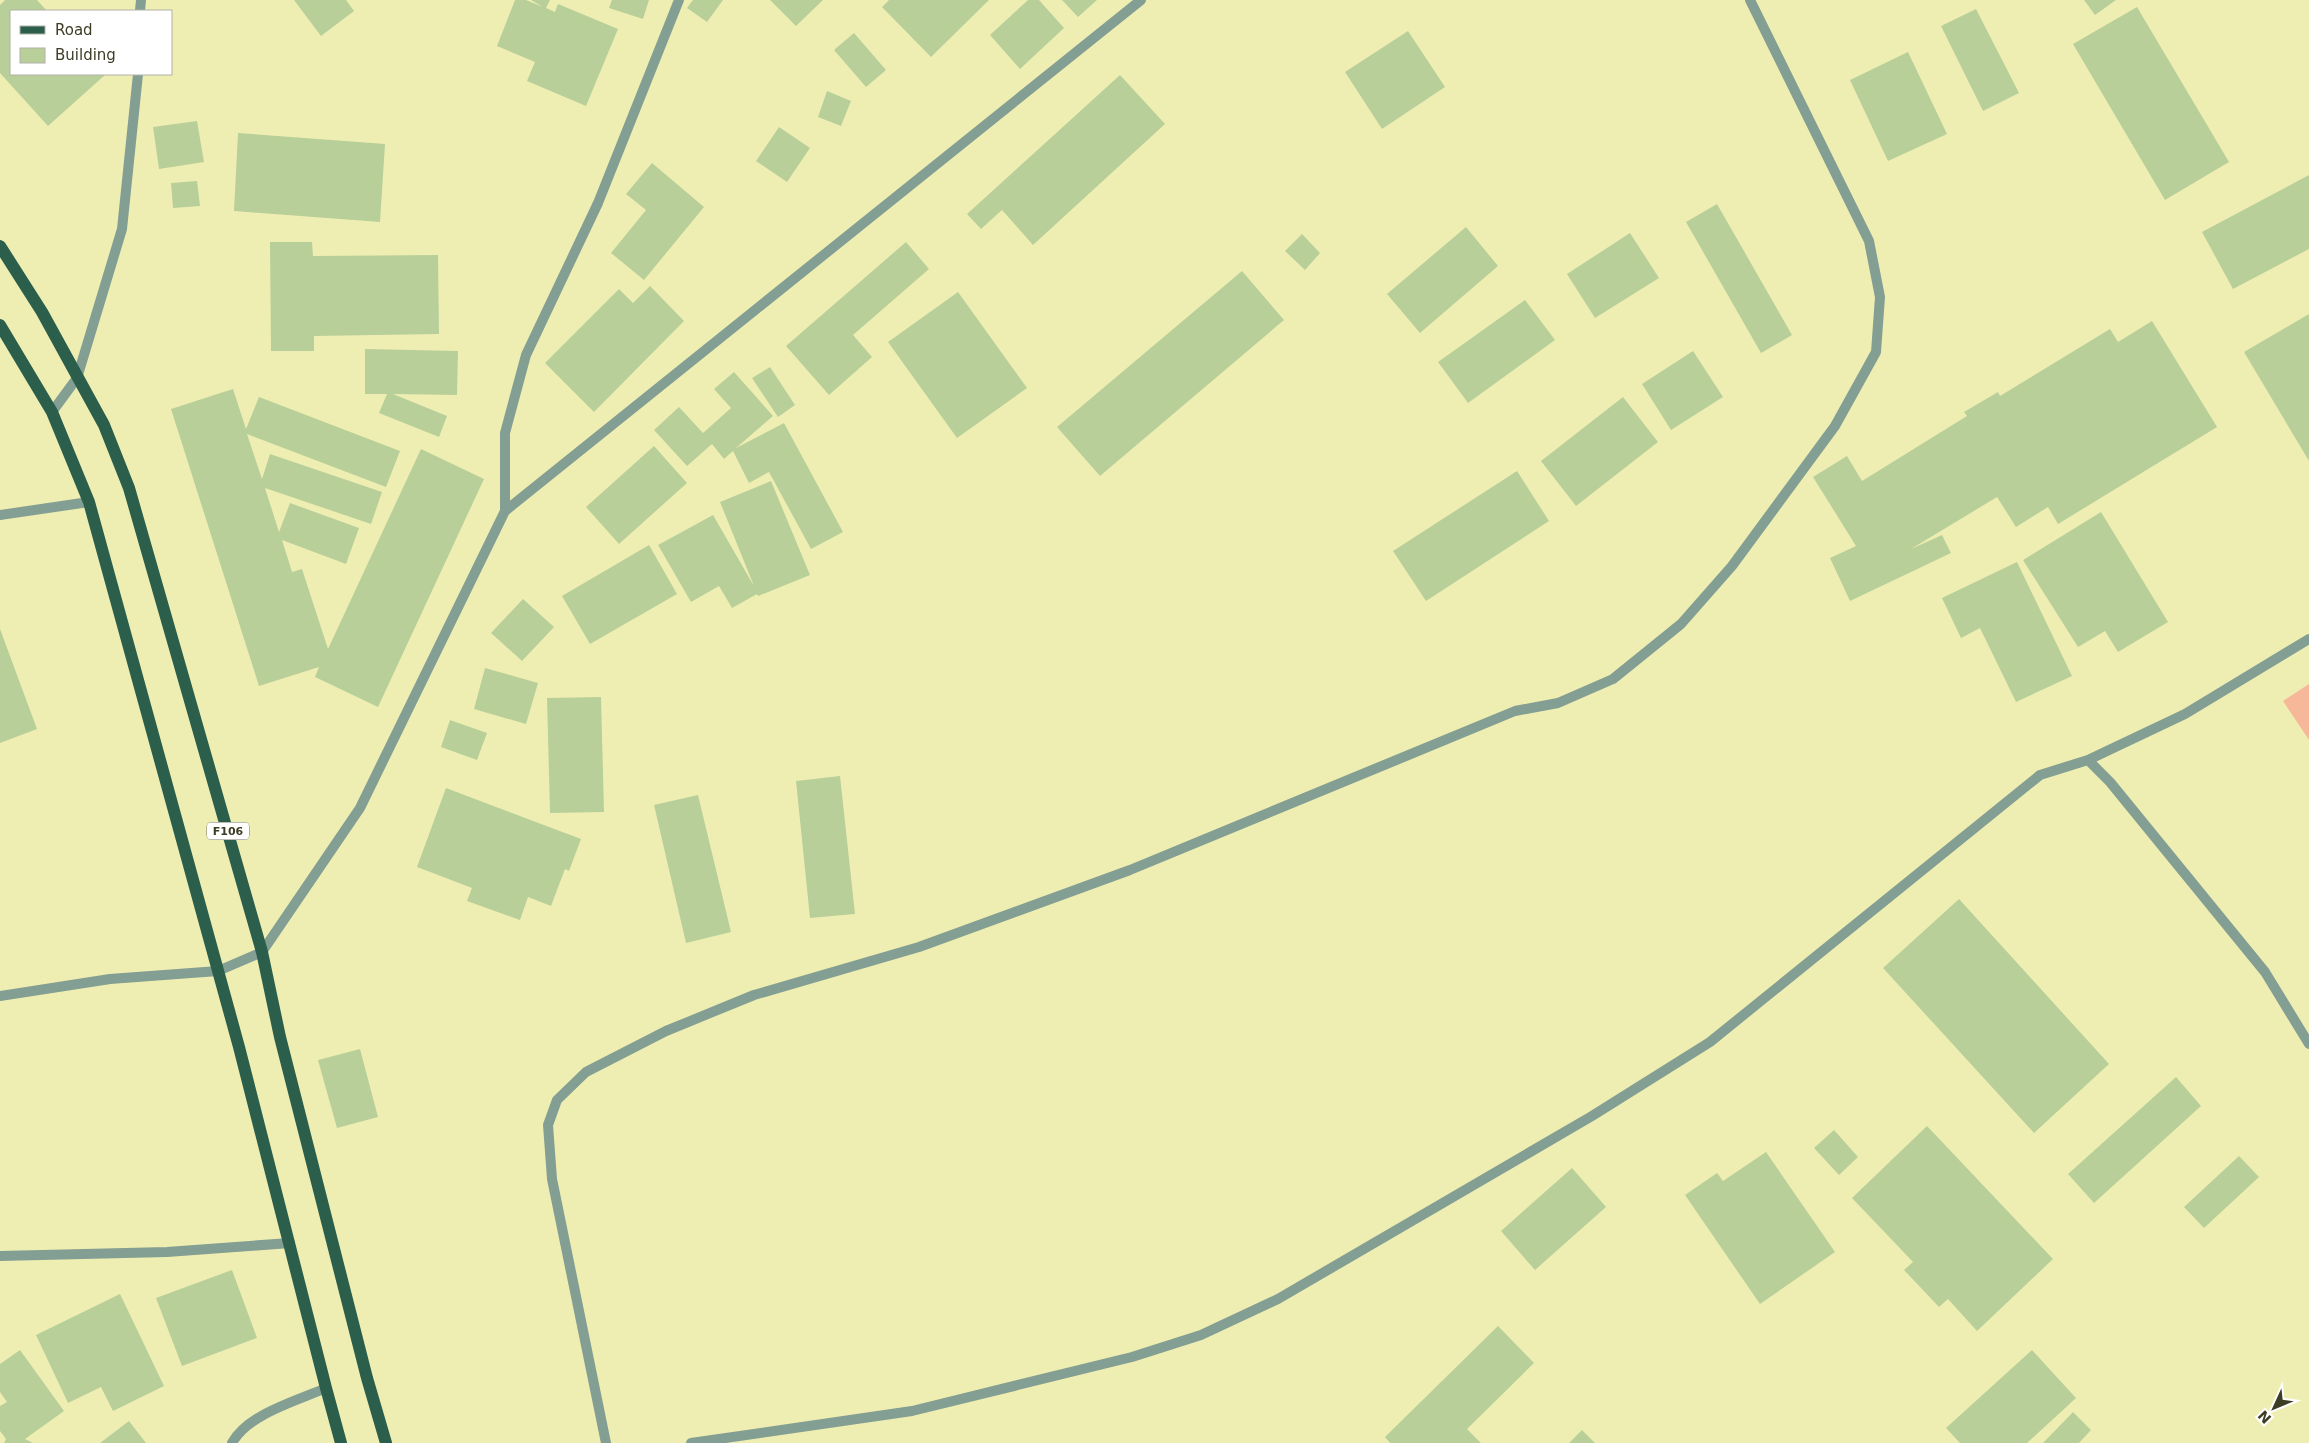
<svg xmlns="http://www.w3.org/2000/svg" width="2309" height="1443" viewBox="0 0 2309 1443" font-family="'DejaVu Sans',sans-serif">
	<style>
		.green { fill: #f7b89a }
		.building { fill: #b8cf9a }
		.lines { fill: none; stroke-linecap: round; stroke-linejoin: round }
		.minor { stroke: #839e92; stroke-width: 10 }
		.tertiary { stroke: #839e92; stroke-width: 10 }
		.primary { stroke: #2b5f4c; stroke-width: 12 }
		.labels { text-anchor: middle; stroke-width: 4; stroke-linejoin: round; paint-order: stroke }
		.shield { fill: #fff; stroke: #777666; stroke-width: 1 }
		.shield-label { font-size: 11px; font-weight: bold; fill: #3d3c25 }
	</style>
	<rect width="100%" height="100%" fill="#efeeb2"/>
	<path class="green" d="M2309,684v56l-26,-39z"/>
	<path class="building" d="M5,0h32l10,11h-36v63l94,1 -57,51 -48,-53v-68z
		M294,0h52l8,11 -33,25z
		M515,0h11l17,7 -12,-7h19l-4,8 9,4 3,-8 60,25 -32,77 -59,-25 8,-19 -38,-16z
		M612,0h37l-6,19 -34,-11z
		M693,0h30l-16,22 -20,-14z
		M770,0h53l-27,26z
		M889,0h100l-58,57 -49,-50z
		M1028,0h11l25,28 -44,41 -30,-34z
		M1062,0h35l-19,17z
		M2084,0h32l-21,15z
		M2137,7l92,155 -64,38 -92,-156z
		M1976,9l43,84 -36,18 -42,-85z
		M1408,31l37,56 -63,42 -37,-57z
		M854,33l32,37 -20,17 -32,-37z
		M1908,52l39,82 -59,27 -38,-81z
		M1120,75l45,49 -132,121 -31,-35 -21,19 -14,-15z
		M827,91l24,10 -10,25 -23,-9z
		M197,121l7,41 -45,7 -6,-42z
		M779,127l31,21 -23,34 -31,-21z
		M238,133l147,11 -5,78 -146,-11z
		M652,163l52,44 -60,73 -33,-27 35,-43 -20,-16z
		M2309,175v74l-76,40 -31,-57z
		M197,181l3,25 -27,2 -2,-25z
		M1717,204l75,131 -31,18 -75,-131z
		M1466,227l32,39 -78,67 -33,-39z
		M1630,233l29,45 -64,40 -28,-44z
		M1302,234l18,19 -15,17 -20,-19z
		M270,242h42l1,14 125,-1 1,79 -125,2v15h-43z
		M906,242l23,27 -76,66 19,22 -43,38 -43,-49z
		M1242,271l42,49 -184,156 -43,-49z
		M650,286l34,35 -90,91 -49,-49 74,-74 14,14z
		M958,292l69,96 -70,50 -69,-96z
		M1525,300l30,40 -87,63 -30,-41z
		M2309,314v147l-65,-109z
		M2152,321l65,106 -159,97 -10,-17 -32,20 -19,-30 -86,52 31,-14 9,18 -101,48 -20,-43 26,-12 -43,-69 34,-21 15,25 105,-65 -3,-4 34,-20 2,4 110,-67 8,13z
		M365,349l93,2 -1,44 -64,-1 54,22 -8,21 -60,-24 8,-19h-22z
		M1693,351l30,46 -52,33 -29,-46z
		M770,367l25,38 -17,12 -26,-39z
		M734,372l39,44 -37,32 48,-25 59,109 -32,17 -42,-77 -20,11 -16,-32 -9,8 -12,-15 -25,22 -33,-36 25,-23 24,26 28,-25 -17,-19z
		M233,389l13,40 13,-32 141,54 -14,36 -139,-53 15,45 8,-25 112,38 -11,32 -106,-36 14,44 11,-29 69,25 -13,36 -64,-24 10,32 10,-3 26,80 93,-200 63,30 -106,228 -63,-30 4,-10 -60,19 -88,-277z
		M1623,397l35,45 -82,64 -35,-45z
		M654,446l33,37 -68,61 -33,-37z
		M1517,471l32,50 -123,80 -33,-50z
		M771,481l39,94 -52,21 -1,-2 -25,14 -13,-22 -28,16 -33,-57 55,-30 41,71 -34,-84z
		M2101,512l67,110 -50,30 -13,-21 -27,16 -55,-87z
		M649,545l28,49 -87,50 -28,-48z
		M2017,562l55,114 -56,26 -36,-74 -19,10 -19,-40z
		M523,599l31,28 -32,34 -31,-28z
		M0,629l37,100 -37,14z
		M485,668l53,15 -12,41 -52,-15z
		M601,697l3,115 -54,1 -3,-115z
		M450,720l37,13 -10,27 -36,-13z
		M840,776l15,138 -45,4 -14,-137z
		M446,788l135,51 -12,32 -4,-2 -14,37 -23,-9 -8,23 -53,-19 5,-13 -55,-21z
		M698,795l33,137 -45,11 -32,-138z
		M1959,899l150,165 -75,69 -151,-165z
		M360,1049l18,68 -41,11 -19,-68z
		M2176,1077l25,29 -107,97 -26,-29z
		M1927,1126l126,133 -76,72 -29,-32 -9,8 -35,-37 9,-8 -61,-64z
		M1834,1130l24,27 -19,18 -25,-27z
		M1766,1152l69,100 -75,52 -75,-109 32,-22 6,8z
		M2239,1156l20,21 -55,51 -20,-21z
		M1572,1168l34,39 -71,63 -34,-39z
		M232,1270l25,68 -75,28 -26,-68z
		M120,1294l44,92 -51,25 -12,-24 -33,16 -32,-68z
		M1498,1326l36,37 -67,66 14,14h-91l-5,-6z
		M20,1350l44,61 -39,28 8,4h-29l2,-4 -6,-8v-25l7,-4 -7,-10v-28z
		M2032,1350l44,48 -49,45h-67l-14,-15z
		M2073,1412l18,18 -12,13h-36z
		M129,1421l17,22h-46z
		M1582,1430l13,13h-26z"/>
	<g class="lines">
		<path class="minor" d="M505,511v-78l21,-78 72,-152 81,-203
			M0,515l89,-13
			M2088,760l22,22 155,190 44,72
			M0,996l110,-17 108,-8 44,-19 98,-144 145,-297 636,-511
			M0,1256l167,-4 123,-9
			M232,1443c16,-29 64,-42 94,-55
			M606,1443l-54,-264 -4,-54 9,-25 29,-28 80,-41 88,-36 165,-48 211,-77 385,-159 43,-8 55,-24 68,-55 51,-58 103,-140 41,-74 4,-55 -11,-56 -119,-241
			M691,1443l221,-32 220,-54 69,-22 77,-36 314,-183 118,-74 330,-267 48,-15 97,-46 124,-75"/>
		<path class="tertiary" d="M140,11l1,-11
			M52,412l25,-34 45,-149 16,-155"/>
		<path class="primary" d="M0,246l42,66 62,113 25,63 133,464 18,85 87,341 19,65
			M0,325l52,87 37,90 150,545 87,341 15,55"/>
	</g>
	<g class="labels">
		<rect class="shield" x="207" y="822.5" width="42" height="17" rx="4"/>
		<g class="shield-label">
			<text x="228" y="835">F106</text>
		</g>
	</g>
	<rect x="10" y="10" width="162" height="65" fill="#ffffff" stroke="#b1b1a8"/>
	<rect x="20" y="26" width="25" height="8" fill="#2b5f4c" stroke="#b1b1a8"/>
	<text x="55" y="35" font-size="15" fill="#3d3c25">Road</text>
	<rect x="20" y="48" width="25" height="15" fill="#b8cf9a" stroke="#b1b1a8"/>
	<text x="55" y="60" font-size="15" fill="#3d3c25">Building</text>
	<g transform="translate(2274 1408) rotate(226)" stroke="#ffffff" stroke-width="4" paint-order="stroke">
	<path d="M0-4L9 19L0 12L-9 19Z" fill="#3d3c25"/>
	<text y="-8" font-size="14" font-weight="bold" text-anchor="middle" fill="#3d3c25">N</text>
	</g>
</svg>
